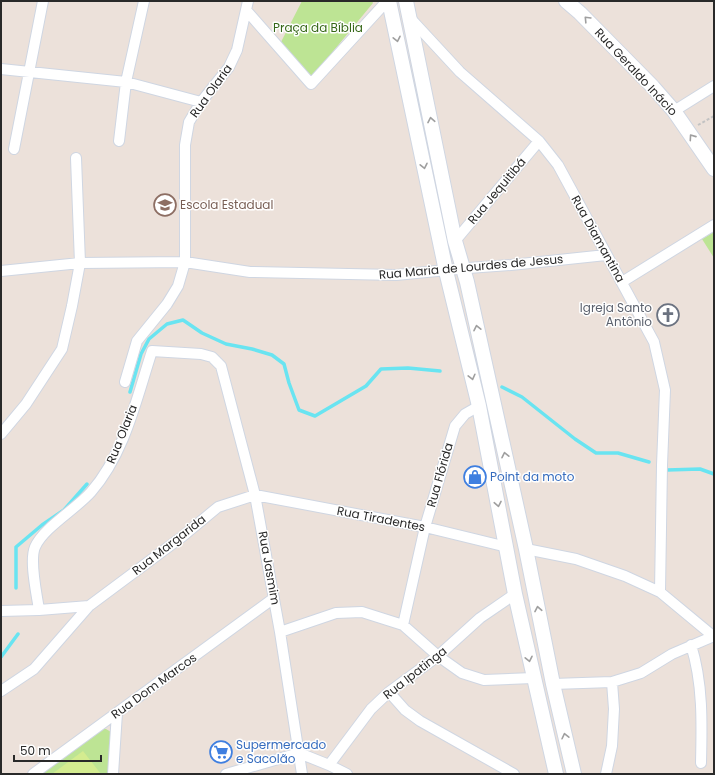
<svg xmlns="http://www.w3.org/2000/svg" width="715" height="775" viewBox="0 0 715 775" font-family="Poppins,sans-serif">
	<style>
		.park { fill: #bde494 }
		.pitch { fill: #d4ec90 }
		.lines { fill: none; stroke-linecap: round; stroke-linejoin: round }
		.stream { stroke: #69e4f1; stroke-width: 3.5 }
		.street-casing { stroke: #cfd6e2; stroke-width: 12 }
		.secondary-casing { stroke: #cfd6e2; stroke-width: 16 }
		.path { stroke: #c3c3c3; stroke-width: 2; stroke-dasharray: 3 2; stroke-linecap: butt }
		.street { stroke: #fff; stroke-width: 10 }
		.secondary { stroke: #fff; stroke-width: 14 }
		.oneway { stroke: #9f9f9f }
		.labels { text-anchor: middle; stroke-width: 3; stroke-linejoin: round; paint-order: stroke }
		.park-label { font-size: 12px; fill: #366718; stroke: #fff }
		.street-label { font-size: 12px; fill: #292929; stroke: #fff }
		.education-label { font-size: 12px; fill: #785e54; stroke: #fff; text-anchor: start }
		.worship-label { font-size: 12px; fill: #5b616d; stroke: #fff; text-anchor: end }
		.shop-label { font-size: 12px; fill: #366cbe; stroke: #fff; text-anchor: start }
	</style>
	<rect width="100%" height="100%" fill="#ece1da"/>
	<path class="park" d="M302,1h70l1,2 -62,75 -30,-36z
		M714,232v26l-12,-19z
		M101,729h5l5,3 -1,42h-69z"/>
	<path class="pitch" d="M83,751l18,23h-49z"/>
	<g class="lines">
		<path class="stream" d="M502,387l20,10 53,42 21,14h22l31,9
			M130,392l11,-38 8,-15 18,-15 16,-4 19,13 24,11 26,5 20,6 12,9 5,19 10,27 16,6 51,-30 15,-17 27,-1 32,3
			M667,470l33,-1 14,5
			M16,588v-41l26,-22 22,-15 23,-26
			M1,657l17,-23"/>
		<g class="street-casing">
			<path id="street" d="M246,10l65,74 76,-83
				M410,18l50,54 79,69 19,24 96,177 11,48 -3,75 -2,127 53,44
				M1,69l125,13 75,20
				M674,111l40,-25
				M119,141l7,-59 18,-81
				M14,149l29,-148
				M455,241l84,-100
				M1,271l79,-8 105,-1 65,10 146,3 72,-7 43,-3 95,-10
				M622,282l92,-57
				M125,382l12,-41 30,-37 11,-18 7,-24v-117l4,-23 12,-20 28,-35 8,-17 11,-49
				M1,434l25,-30 36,-55 10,-43 8,-43 -4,-105
				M526,549l50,10 49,17 35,16
				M39,610c-2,-15 -10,-49 -4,-63 8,-19 41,-38 56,-55 34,-39 45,-92 61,-141l49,3 11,3 9,9 34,129 25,137 22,142
				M1,611l38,-1 50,-4
				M403,625l22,-98 30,-101 10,-12 14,-8
				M280,632l56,-19 26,-1 41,13 35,31 24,17 22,7 49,-2
				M691,645c12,38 11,78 10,118
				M553,684l59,-2 29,-9 31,-19 42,-18
				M1,691l33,-22 55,-63 94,-70 35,-29 37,-12 170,32 82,20
				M389,692l16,18 15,11 94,53
				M329,765l42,-56 18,-17 49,-36 42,-38 35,-24
				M33,774l241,-176
				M113,774l4,-61
				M226,774l73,-21 30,12 18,9
				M606,774l6,-28 2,-37 -2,-27"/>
		</g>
		<g class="secondary-casing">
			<path id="secondary" d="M389,1l57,270 33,135 36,188 41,180
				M406,1l49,240 12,41 59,267 27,135 21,90
				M566,1l14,12 73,74 21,24 40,58"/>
		</g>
		<path class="path" d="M698,125l16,-9"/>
		<use href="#street" class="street"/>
		<use href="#secondary" class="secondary"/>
	</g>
	<defs><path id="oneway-chevron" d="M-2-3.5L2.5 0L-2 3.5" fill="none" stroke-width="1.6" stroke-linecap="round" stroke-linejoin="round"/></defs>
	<g class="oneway">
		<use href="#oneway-chevron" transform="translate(587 19) rotate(-134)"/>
		<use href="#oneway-chevron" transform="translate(397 39) rotate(78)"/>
		<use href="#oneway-chevron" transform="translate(431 120) rotate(-101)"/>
		<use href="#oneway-chevron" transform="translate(692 137) rotate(-125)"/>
		<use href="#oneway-chevron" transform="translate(424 166) rotate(78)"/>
		<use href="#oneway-chevron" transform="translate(477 328) rotate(-102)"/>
		<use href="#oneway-chevron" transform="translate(472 377) rotate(76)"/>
		<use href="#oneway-chevron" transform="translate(505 455) rotate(-102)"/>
		<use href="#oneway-chevron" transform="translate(498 504) rotate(79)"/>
		<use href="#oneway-chevron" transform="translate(538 609) rotate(-101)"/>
		<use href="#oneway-chevron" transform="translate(529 659) rotate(78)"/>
		<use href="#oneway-chevron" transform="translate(565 736) rotate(-103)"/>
	</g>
	<defs>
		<g id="school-ring" transform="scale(1.15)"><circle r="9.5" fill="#fff" stroke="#8d6e63" stroke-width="1.5"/><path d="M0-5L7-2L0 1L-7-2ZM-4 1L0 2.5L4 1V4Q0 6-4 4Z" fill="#8d6e63"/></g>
		<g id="church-ring" transform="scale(1.15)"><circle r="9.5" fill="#fff" stroke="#6b7280" stroke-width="1.5"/><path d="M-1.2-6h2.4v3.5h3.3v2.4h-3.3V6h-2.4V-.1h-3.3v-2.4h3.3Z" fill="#6b7280"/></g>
		<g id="shop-ring" transform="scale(1.15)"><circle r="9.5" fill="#fff" stroke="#3f7fe0" stroke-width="1.5"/><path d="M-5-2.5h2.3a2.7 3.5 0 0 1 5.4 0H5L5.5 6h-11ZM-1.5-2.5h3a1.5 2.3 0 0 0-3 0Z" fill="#3f7fe0"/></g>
		<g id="supermarket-ring" transform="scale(1.15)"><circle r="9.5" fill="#fff" stroke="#3f7fe0" stroke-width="1.5"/><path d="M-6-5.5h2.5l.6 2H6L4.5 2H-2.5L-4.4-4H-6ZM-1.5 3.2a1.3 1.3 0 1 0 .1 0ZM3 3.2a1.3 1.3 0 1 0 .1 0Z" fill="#3f7fe0"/></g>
	</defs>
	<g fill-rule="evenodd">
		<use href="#school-ring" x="165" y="205"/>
		<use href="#church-ring" x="668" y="315"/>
		<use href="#shop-ring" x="475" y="477"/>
		<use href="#supermarket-ring" x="221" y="752"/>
	</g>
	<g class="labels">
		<g class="park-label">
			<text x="318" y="32">Praça da Bíblia</text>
		</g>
		<g class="street-label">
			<text transform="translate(636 72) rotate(47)" y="4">Rua Geraldo Inácio</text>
			<text transform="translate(211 91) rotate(-54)" y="4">Rua Olaria</text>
			<text transform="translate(497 191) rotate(-50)" y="4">Rua Jequitibá</text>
			<text transform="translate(598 239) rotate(61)" y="4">Rua Diamantina</text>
			<text transform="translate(471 267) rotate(-5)" y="4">Rua Maria de Lourdes de Jesus</text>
			<text transform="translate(122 434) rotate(-68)" y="4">Rua Olaria</text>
			<text transform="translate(440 475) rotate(-74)" y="4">Rua Flórida</text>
			<text transform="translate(381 519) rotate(11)" y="4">Rua Tiradentes</text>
			<text transform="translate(169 545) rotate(-38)" y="4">Rua Margarida</text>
			<text transform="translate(269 568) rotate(80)" y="4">Rua Jasmim</text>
			<text transform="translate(415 673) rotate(-38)" y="4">Rua Ipatinga</text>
			<text transform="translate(154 686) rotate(-36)" y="4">Rua Dom Marcos</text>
		</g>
		<g class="education-label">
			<text x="180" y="209">Escola Estadual</text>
		</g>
		<g class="worship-label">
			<text x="652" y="312">Igreja Santo<tspan x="652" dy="14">Antônio</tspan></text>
		</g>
		<g class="shop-label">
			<text x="490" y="481">Point da moto</text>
			<text x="236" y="749">Supermercado<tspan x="236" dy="14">e Sacolão</tspan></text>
		</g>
	</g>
	<rect width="715" height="775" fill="none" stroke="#292929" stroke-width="4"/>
	<path d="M14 755v6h87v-6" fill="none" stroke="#292929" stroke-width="2"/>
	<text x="20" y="755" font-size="12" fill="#292929" stroke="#ffffff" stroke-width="3" paint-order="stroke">50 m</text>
</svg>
